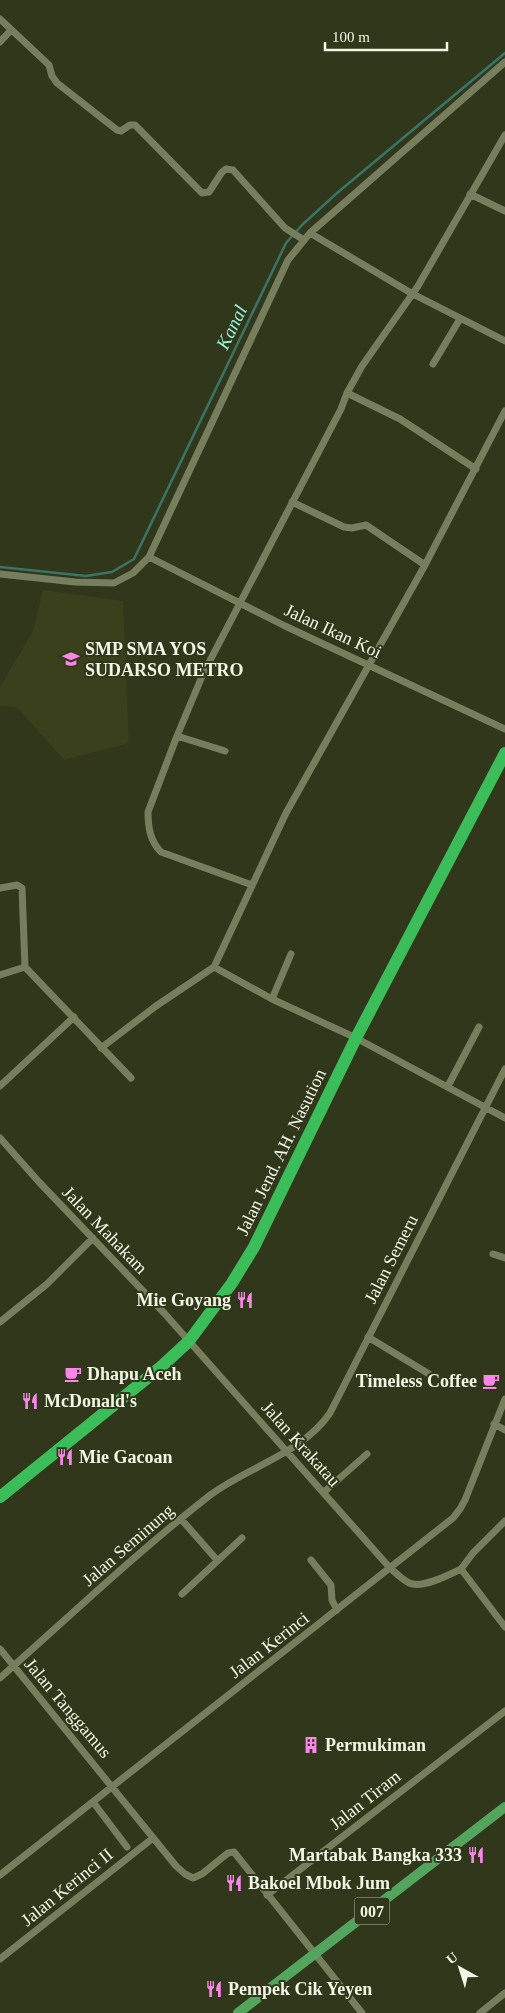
<svg xmlns="http://www.w3.org/2000/svg" width="505" height="2013" viewBox="0 0 505 2013" font-family="'Times New Roman',serif">
	<style>
		.built { fill: #39401b }
		.lines { fill: none; stroke-linecap: round; stroke-linejoin: round }
		.stream { stroke: #397467; stroke-width: 2.5 }
		.street { stroke: #777e5e; stroke-width: 7 }
		.primary { stroke: #53a45c; stroke-width: 10 }
		.highway { stroke: #3bbd5a; stroke-width: 12 }
		.labels { text-anchor: middle; stroke-width: 4; stroke-linejoin: round; paint-order: stroke }
		.shield { fill: #31371a; stroke: #b7bca7; stroke-width: 1 }
		.shield-label { font-size: 16px; font-weight: bold; fill: #f1f5e4 }
		.street-label { font-size: 18px; fill: #f1f5e4; stroke: #31371a }
		.poi-label { font-size: 18px; font-weight: bold; fill: #f1f5e4; stroke: #31371a; text-anchor: start }
		.water-label { font-size: 19px; font-style: italic; fill: #95f3dc; stroke: #31371a }
	</style>
	<rect width="100%" height="100%" fill="#31371a"/>
	<path class="built" d="M43,590l80,11 6,142 -65,17 -47,-53 -17,-1v-19l33,-56z"/>
	<g class="lines">
		<path class="stream" d="M0,567l86,9 26,-4 22,-13 152,-316 16,-18 35,-32 168,-140"/>
		<path class="street" d="M0,19l49,46 3,11 5,7 60,47 4,1 9,-6h5l67,68 7,-1 13,-20 4,-3 7,1 52,58 19,12
			M0,42l11,-12
			M505,62l-195,171 101,60 94,48
			M470,194l35,17
			M433,364l27,-45
			M347,393l53,26 76,50
			M292,502l52,25 8,1 14,-3 59,40
			M149,557l136,69 220,103
			M0,574l75,8 39,1 19,-10 16,-16 139,-297 22,-27
			M177,736l48,15
			M252,885l-91,-33c-11,-11 -13,-25 -13,-40l29,-76 26,-62 138,-265 6,-16 15,-27 56,-80 87,-151
			M0,888l17,-3 5,3 3,79 106,111
			M214,967l58,32 84,39 149,80
			M0,975l25,-8
			M272,999l19,-45
			M101,1048l55,-42 58,-39 72,-154 139,-248 80,-154
			M0,1086l74,-69
			M448,1086l31,-59
			M0,1138l39,44 126,132 225,254c6,5 12,11 19,15 13,6 40,-8 52,-14
			M493,1254l12,4
			M0,1322l47,-38 46,-46
			M368,1337l61,37
			M494,1424l11,6
			M324,1492l43,-38
			M181,1519l36,41
			M505,1521l-32,32 -12,16 44,58
			M311,1560l20,25 1,15 5,10
			M182,1594l60,-56
			M0,1649l176,217 9,8 8,4 9,-4 26,-21 6,-1 128,161
			M0,1678c69,-61 136,-125 209,-182 38,-29 93,-42 121,-83l175,-344
			M93,1802l34,45
			M0,1875l453,-357 7,-9 5,-9 40,-101
			M267,1895l238,-184
			M0,1959l153,-121
			M480,2013l25,-20"/>
		<path class="primary" d="M238,2013l267,-206"/>
		<path class="highway" d="M0,1497l162,-131 27,-25 43,-58 22,-36 102,-209 149,-285"/>
	</g>
	<defs>
		<g id="school-bare" transform="scale(1.35)"><path d="M0-5L7-2L0 1L-7-2ZM-4 1L0 2.5L4 1V4Q0 6-4 4Z" fill="#f987e8" stroke="#31371a" stroke-width="2.5" paint-order="stroke"/></g>
		<g id="restaurant-bare" transform="scale(1.35)"><path d="M-5-6h1v4h1v-4h1v4h1v-4h1v5L-1.5 .5V6h-2V.5L-5-1ZM5-6V6H3V1.5H1.5Q1.5-4 5-6Z" fill="#f987e8" stroke="#31371a" stroke-width="2.5" paint-order="stroke"/></g>
		<g id="cafe-bare" transform="scale(1.35)"><path d="M-5.5-4.5H6V0H3Q3 3.5 0 3.5H-2.5Q-5.5 3.5-5.5 0ZM3-3.2v2h1.7v-2ZM-6 4.5H4V6H-6Z" fill="#f987e8" stroke="#31371a" stroke-width="2.5" paint-order="stroke"/></g>
		<g id="building-bare" transform="scale(1.35)"><path d="M-4-6H4V6H1V3H-1V6H-4ZM-2.5-4.3h1.7v1.8h-1.7ZM.8-4.3h1.7v1.8H.8ZM-2.5-1h1.7V.8h-1.7ZM.8-1h1.7V.8H.8Z" fill="#f987e8" stroke="#31371a" stroke-width="2.5" paint-order="stroke"/></g>
	</defs>
	<g fill-rule="evenodd">
		<use href="#school-bare" x="71" y="659"/>
		<use href="#restaurant-bare" x="245" y="1300"/>
		<use href="#cafe-bare" x="73" y="1374"/>
		<use href="#cafe-bare" x="491" y="1381"/>
		<use href="#restaurant-bare" x="30" y="1401"/>
		<use href="#restaurant-bare" x="65" y="1457"/>
		<use href="#building-bare" x="311" y="1745"/>
		<use href="#restaurant-bare" x="476" y="1855"/>
		<use href="#restaurant-bare" x="234" y="1883"/>
		<use href="#restaurant-bare" x="214" y="1989"/>
	</g>
	<g class="labels">
		<rect class="shield" x="354.5" y="1897.5" width="35" height="27" rx="4"/>
		<g class="shield-label">
			<text x="372" y="1917">007</text>
		</g>
		<g class="street-label">
			<text transform="translate(333 631) rotate(25)" y="6">Jalan Ikan Koi</text>
			<text transform="translate(281 1152) rotate(-64)" y="6">Jalan Jend. AH. Nasution</text>
			<text transform="translate(105 1230) rotate(46)" y="6">Jalan Mahakam</text>
			<text transform="translate(391 1259) rotate(-63)" y="6">Jalan Semeru</text>
			<text transform="translate(301 1444) rotate(48)" y="6">Jalan Krakatau</text>
			<text transform="translate(128 1545) rotate(-41)" y="6">Jalan Seminung</text>
			<text transform="translate(269 1645) rotate(-38)" y="6">Jalan Kerinci</text>
			<text transform="translate(68 1708) rotate(50)" y="6">Jalan Tanggamus</text>
			<text transform="translate(365 1800) rotate(-38)" y="6">Jalan Tiram</text>
			<text transform="translate(67 1887) rotate(-39)" y="6">Jalan Kerinci II</text>
		</g>
		<g class="poi-label">
			<text x="85" y="655">SMP SMA YOS<tspan x="85" dy="21">SUDARSO METRO</tspan></text>
			<text x="231" y="1306" text-anchor="end">Mie Goyang</text>
			<text x="87" y="1380">Dhapu Aceh</text>
			<text x="477" y="1387" text-anchor="end">Timeless Coffee</text>
			<text x="44" y="1407">McDonald's</text>
			<text x="79" y="1463">Mie Gacoan</text>
			<text x="325" y="1751">Permukiman</text>
			<text x="462" y="1861" text-anchor="end">Martabak Bangka 333</text>
			<text x="248" y="1889">Bakoel Mbok Jum</text>
			<text x="228" y="1995">Pempek Cik Yeyen</text>
		</g>
		<g class="water-label">
			<text transform="translate(231 327) rotate(-64)" y="7">Kanal</text>
		</g>
	</g>
	<g transform="translate(460 1968) rotate(321)" stroke="#31371a" stroke-width="4" paint-order="stroke">
	<path d="M0-4L9 19L0 12L-9 19Z" fill="#f1f5e4"/>
	<text y="-8" font-size="14" font-weight="bold" text-anchor="middle" fill="#f1f5e4">U</text>
	</g>
	<path d="M325 42v8h122v-8" fill="none" stroke="#f1f5e4" stroke-width="2.5"/>
	<text x="332" y="42" font-size="15" fill="#f1f5e4" stroke="#31371a" stroke-width="4" paint-order="stroke">100 m</text>
</svg>
